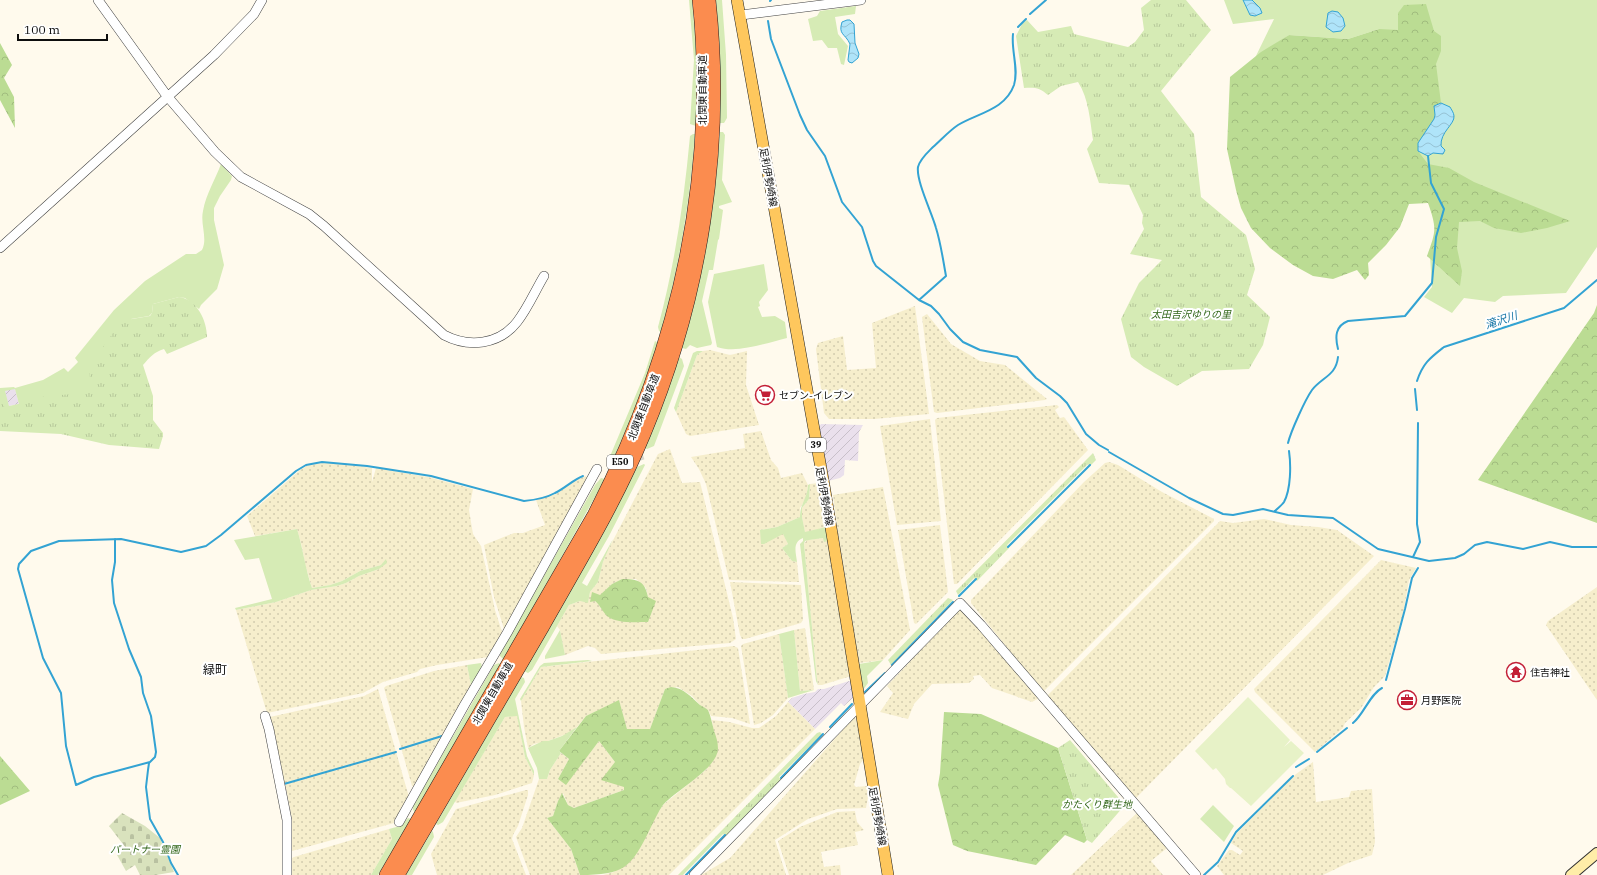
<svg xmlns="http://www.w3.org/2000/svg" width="1597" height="875" viewBox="0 0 1597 875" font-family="'IBM Plex Serif','Noto Sans JP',serif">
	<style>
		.industrial { fill: url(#industrial-furrows) }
		.farmland { fill: url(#farmland-dots); fill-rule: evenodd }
		.grass { fill: #d6ebb5; fill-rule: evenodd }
		.forest { fill: url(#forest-crowns) }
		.cemetery { fill: url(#cemetery-stones) }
		.park { fill: url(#park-tufts) }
		.pitch { fill: #e7f2c7 }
		.water { fill: url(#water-waves); stroke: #33a3d3 }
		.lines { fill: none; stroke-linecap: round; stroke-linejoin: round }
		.stream { stroke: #33a3d3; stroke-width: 2 }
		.tertiary-tunnel { stroke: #dbd6cb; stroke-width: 9; stroke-dasharray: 9 4.5; stroke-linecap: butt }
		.tertiary-casing { stroke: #404040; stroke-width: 10 }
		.secondary-casing { stroke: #2f2f2f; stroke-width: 12 }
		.primary-casing { stroke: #1e1e1e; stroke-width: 12 }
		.motorway-casing { stroke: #1e1e1e; stroke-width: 14 }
		.tertiary { stroke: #fff; stroke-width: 9 }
		.secondary { stroke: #ffeda8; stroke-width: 10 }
		.primary { stroke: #fec75d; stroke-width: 11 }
		.motorway { stroke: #fb8c4f; stroke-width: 13 }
		.labels { text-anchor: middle; stroke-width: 4; stroke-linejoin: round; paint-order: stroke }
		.shield { fill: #fff; stroke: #565656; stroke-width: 1 }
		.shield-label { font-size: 9px; font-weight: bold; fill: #0d0d0d }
		.street-label { font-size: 10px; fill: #0d0d0d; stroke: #fff }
		.park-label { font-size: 10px; font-style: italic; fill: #32671a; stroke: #fff }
		.poi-label { font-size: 10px; fill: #0d0d0d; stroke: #fff; text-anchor: start }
		.water-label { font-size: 11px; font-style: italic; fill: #1172a4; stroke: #fff }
		.quarter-label { font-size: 12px; fill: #0d0d0d; stroke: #fff }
	</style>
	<defs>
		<pattern id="industrial-furrows" width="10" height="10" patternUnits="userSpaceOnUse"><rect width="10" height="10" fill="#eae0ec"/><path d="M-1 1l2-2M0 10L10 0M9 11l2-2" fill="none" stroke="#c8bfc9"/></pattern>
		<pattern id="farmland-dots" width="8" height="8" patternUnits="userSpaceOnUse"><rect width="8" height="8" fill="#f6eecc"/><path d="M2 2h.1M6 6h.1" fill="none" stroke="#d2cbae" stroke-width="1.8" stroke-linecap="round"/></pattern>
		<pattern id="forest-crowns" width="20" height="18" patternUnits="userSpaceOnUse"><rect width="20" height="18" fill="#bbdc93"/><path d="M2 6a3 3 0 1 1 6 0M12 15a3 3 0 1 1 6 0" fill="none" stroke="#a0bc7e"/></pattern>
		<pattern id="cemetery-stones" width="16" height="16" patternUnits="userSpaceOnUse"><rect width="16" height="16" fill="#d9e2bd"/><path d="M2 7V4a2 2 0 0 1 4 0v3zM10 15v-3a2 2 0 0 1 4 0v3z" fill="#b9c1a1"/></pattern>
		<pattern id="park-tufts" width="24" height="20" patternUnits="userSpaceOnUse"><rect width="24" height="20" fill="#d6ebb5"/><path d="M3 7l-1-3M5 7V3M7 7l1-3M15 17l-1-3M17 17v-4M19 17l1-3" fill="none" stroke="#b6c89a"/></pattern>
		<pattern id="water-waves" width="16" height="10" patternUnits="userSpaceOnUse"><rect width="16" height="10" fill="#afe4f9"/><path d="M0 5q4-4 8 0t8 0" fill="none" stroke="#95c2d4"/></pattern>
	</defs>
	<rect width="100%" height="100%" fill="#fffaed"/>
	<path class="industrial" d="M15,388l4,16 -10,2 -5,-15z
		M821,424l42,1 -4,7 -1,29 -13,-1 -1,15 -4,3 -12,3 -9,-54z
		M849,681h2l3,16 -10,9 -3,-3 -26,26 -27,-27 4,-4 12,-4 11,-2 3,-3h6z"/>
	<path class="farmland" d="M915,306l14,108 -55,5h-45l-5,-6 -8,-64 2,-6 25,-7 4,34 29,-2 -4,-45z
		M927,314l24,30 29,17 25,4 42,34 -2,1 -108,13 -3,-1 -12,-95z
		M710,350l20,5 17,-4 -1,34 13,40 -69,11 -4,-2 -10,-22 21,-57 6,-4z
		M1057,405l2,2 -4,3 5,8 4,-1 24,33 -131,134h-3l-19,-164 2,-2z
		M930,419l11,102 -44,4 -17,-99z
		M761,431l10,29 7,8 3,10 21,-5 6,12 -2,13 -6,10v9l-23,10 -17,3 23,3 5,11 -6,4 10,13 5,1 2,20 -70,-2 -23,-96 -7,-15 -8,-12 54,-9 -2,-14z
		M670,449l12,34 18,-1 33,136 3,21 -6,4 -129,11 -6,-6 -7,-2 -23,9 -5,-25 -3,-4 12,-21 11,-4 8,1 2,-10 8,-10 5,-20 6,-14 49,-94zM622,579h14l2,2 8,7 2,9 -47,12 -2,-5 -4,-3 17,-17z
		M328,462l44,6v14l4,-14 52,9 45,12 -4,21 4,24 8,12 14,64 8,25 -15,22 -51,8 -17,4 -3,3 -34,10 -20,11 -96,20 -31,-103 40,-8 35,-12 26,-4 9,-3 13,-7 20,-7 2,-4 -21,6 -18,10 -12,4 -18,3 -7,-24 -3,-17 -5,-18 -42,7 -8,-20 53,-46 9,-5z
		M1109,462l9,3 44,27 52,27v2l-171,171 -72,-89v-3l113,-118 21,-19z
		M586,476l2,3 -84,150 -10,-32 -10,-52 30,-12h9l22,-8 -9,-25 20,-6 20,-14z
		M819,483l7,44 -21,6 -3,-16v-9l7,-9 1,-15z
		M883,487l27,143 -27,30 -24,3 -21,-130 -5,-38z
		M1264,519l27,6 27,2 19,3 37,26 -238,242 -89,-102 173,-175 13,2z
		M940,525l8,67 -32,32 -2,-1 -16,-93z
		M823,538l5,3 23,135 -29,9h-4l-1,-5 -13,-136 3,-4z
		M1381,560l35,8 -7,12 -6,34 -18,62 -11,11 -13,21 -16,15 -2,5 -28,24 -60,-60 -1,-3z
		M730,582l71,3 2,35 -2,3 -56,16h-3l-2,-4z
		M1597,587v113l-51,-75 2,-4z
		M960,609l24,24 55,65 -7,4 -40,-14 -12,-13 -7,1 1,3 -5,4 -37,1 -18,20 -6,15 -28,-7 13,-19 -6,-7z
		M805,628l9,62 -14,1 -6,-61z
		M779,634l9,64 -15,17 -12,8 -7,2 -13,-79 2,-2z
		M734,646l4,2 12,76 -18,-6 -21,-2 -3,-6 -7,-4 -9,-10 -14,-9 -13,2 -15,40h-23l-8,-28 -33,15 -9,11 -8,6 -21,8 -14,3 -6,4 -4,-21 -3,-26 20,-34z
		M467,665l4,20 -56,101h-3l-28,-98 2,-2 48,-15z
		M378,689l31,108 -15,26 -102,28v-33l-7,-35h-3l-12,-66 94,-21z
		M788,702l27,27 -146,146h-66l11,-3 50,-68 43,-35 6,-41 -1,-8 17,2 23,6h7l17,-12z
		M517,715l8,42 9,18 -2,8 -37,12 -39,8 -1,-2 50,-84z
		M854,717l3,3 7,39 -4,5 -6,21 2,2 12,-1 1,5 -3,17 -29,1 -29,10 -33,21 11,35h-85l29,-17z
		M599,741l16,21 10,25 -1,3 -50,18 -6,-3 -5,-12 -5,8 -5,15 -6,2 24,31 9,26h-50l-14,-38 6,-9 17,-49h8l3,-9 11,-17 8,6 -11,20 8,5z
		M1313,762l3,40 33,-5 2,-6 21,-2 3,53 -3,13 -24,8 -25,12h-99l-7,-9 12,-16h3l8,5 3,-4 -12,-8 6,-10 59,-59z
		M526,790h2v5l-10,31 -5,9 -1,4 14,36h-89l-6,-21 25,-45z
		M855,811l2,11 7,8 -9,2 3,13 -37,7 3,15 16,-2 1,10h-52l-11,-34 22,-14 37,-15z
		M1137,813l30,35 -16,13 12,14h-92z
		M389,829l3,10 -21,36h-79v-17l2,-1z"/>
	<path class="grass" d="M689,0h3l5,58 -1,68 -6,-2 4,-64z
		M716,0h6l4,55 1,63 -3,5h-4v-70z
		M1224,0h373v247l-31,46 -63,3 -8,6 -31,-4 -12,15 -28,-16 8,-10 -2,-31 11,-42 -23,-31 -39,-154 -31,10 -59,-4 -34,23 19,-39 -41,5z
		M856,6l-1,8 -20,3 3,17 10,12 -4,19 -3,-1 -4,-16h-9l-6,-8 -9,1 -5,-22 9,-3 3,-5z
		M720,132h3l2,3 -3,45 10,22 -13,4v2l4,2 -4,29 -1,1 -5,30h-4l-7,31 10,42 -1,2 -14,3 -7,-3 -4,4 -4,-1c21,-71 33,-143 38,-216z
		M693,134h2c-5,68 -16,133 -34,198l-2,-1 -1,-4c17,-63 26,-126 32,-191z
		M221,164l11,12 -1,4 -11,16 -6,12v12l10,45 -7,24 -16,16 -2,4 -14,-11 -6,-1 -26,7 -1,9 -3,3 -18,3 15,87 -146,8v-26l14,-1 1,1 28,-8 21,-12 4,4 10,-10 -3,-4 39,-48 31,-29 41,-27h10l6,-4c6,-12 -2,-26 1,-39 3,-17 12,-31 18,-47zM15,389l4,15 -10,2 -4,-15z
		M764,264l4,26 -9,12 1,4 -2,1 4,10 13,-1 10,6 2,16c-21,5 -50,16 -70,9l-9,-45 6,-28z
		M655,341l3,2 -21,61 -24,56 -5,1 37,-88z
		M697,351h6l-6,4 -21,57 -2,-4 19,-55z
		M679,357l3,2 2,7 -30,80 -7,3 -2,-1z
		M644,464l1,1 -36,71 -27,47 5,3 26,-47 -10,23 -5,20 -8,10 -2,11 -8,-2 -11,4 -37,65 -4,3 -4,-2 66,-115 47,-89z
		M601,478l4,1 -101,181 -4,-4v-2l95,-169z
		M810,484l-1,15 -7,9v9l3,15 21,-5 2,14 -4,1 -1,-4 -14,2 -4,1 -1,3 13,136 1,5 -2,-4 -16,-137 3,-3v-3c-11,4 -7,15 -6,24l-5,-1 -10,-13 6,-4 -5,-10 -19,10h-3l-1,-14 17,-3 23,-10c0,-14 7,-17 8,-32z
		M297,529c6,19 8,39 15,59l18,-3 12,-4 18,-10 21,-6 5,-6 1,4 -8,6 -20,7 -13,7 -9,3 -26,4 -35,12 -40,8 -1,-2 37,-9 -13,-41 -14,2 -11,-20z
		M560,630l5,25 -20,4v-3z
		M794,630l6,61 14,-1 -26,8 -9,-64z
		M588,660l4,1 -51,6 -20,34 -1,-2 20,-33 4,-3z
		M883,660l-16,16 1,7 -5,7 -4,-26z
		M481,663l1,4 -11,18 -4,-20z
		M499,663l2,2 -86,147 -2,-2v-4l81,-141z
		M521,677l3,1 1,4 -10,17 12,57 7,15v4l-9,-18 -8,-41 -12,1 -62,105 -5,3 -2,-1z
		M577,727l-18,24 2,2 -11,17 -3,9h-8l-2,-11 -9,-20 15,-7h5l14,-5z
		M1213,805l21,21 -10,16 -24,-23z
		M408,818l3,1 -33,56h-7l21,-36 -3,-10 11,-3z
		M432,831l1,1 1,5 -22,38h-6z"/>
	<path class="forest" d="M1426,4l8,27 7,5v15l-5,13 5,39 -7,3 1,9 -1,4 -16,24v8l10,13 21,4 25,14 96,39 -23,7 -26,5 -27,-5 -14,-7 -21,1 -2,26 5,23 -2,15 -33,-30c9,-25 10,-27 1,-53l-19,1 -9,23 -14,18 -18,18 1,12 -4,5 -8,-10 -24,9 -20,-3 -20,-11 -23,-17 -19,-20 -10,-20 -5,-18 -9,-41 3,-72 31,-25 28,-17 59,4 31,-10 19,1v-17l6,-8z
		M0,43l12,22 -8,13 10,19 1,31 -15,-28z
		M1597,305v218l-119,-43 116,-167z
		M622,579c16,0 23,2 26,18l8,4 -8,21c-12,0 -31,2 -41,-6 -5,-5 -7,-11 -12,-15l-5,1 2,-10 8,3 12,-11z
		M671,687c13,1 20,10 29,18 3,2 6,3 8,5 3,7 4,13 6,21 2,5 4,11 4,18 -1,20 -42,41 -55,56 -5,7 -9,16 -13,24 -19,39 -26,46 -70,46l-9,-26 -24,-31 6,-2 5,-15 4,-8 6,12 6,3 50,-18v-3l-23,-7 14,-18 -16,-21 -33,44 -8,-6 11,-20 -10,-8 27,-35 33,-16 8,29h23l15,-40z
		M944,712l37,2 77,34 29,92 -3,3 -19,-8 -29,30 -69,-14 -14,-6 -15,-60 2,-12z
		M0,756l30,35 -30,14z"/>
	<path class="cemetery" d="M122,813l23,13 15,12 14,34 -18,3h-16l-5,-10 -9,6 -9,-16 9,-7 -17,-22z"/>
	<path class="park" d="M1151,0h35l25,30 -50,61 33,43 7,63 45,38 9,34 -8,26 23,22 -7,28 -14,24 -47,2 -25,15 -33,-19 -13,-10 -10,-38 18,-36 23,-23 -32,-6 14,-25 -2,-6 1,-8 -14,-30 -30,-2 -12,-34 6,-9c-3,-19 -4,-41 -15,-58l-17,4 -13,9c-8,-7 -13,-8 -24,-7l-8,-52 6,-12 5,-4 11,12 33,-6 3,8 54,13 7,-5 9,-12 -3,-22z
		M179,297c18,2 28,24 28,40l-40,17 -3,-5c-10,3 -14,8 -21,16l10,31v24l10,13v3l-4,13 -50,-4 -48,-11 -61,-3v-28h2l3,5 17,-5 1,-3 25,-4 37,-3 5,-13 -1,-13 26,-37 11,-10 24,-4 2,-3 1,-9z
		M1093,453l3,7 -6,6 -2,-2 -81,81 2,3 -32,33 -3,-3 -16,17 -2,-4z
		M948,598l5,2 -62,65 -3,-5z
		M820,732l2,2 -43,43 2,3 -55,56 -3,-2 -40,41h-5l139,-142z
		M1070,740l53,63 1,3 -32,37 -5,-3 -29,-92z"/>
	<path class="pitch" d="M1248,697l42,43 -6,7 7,-6 13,12 -53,53 -20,-18h-1l-4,-4 -1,-5 -9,-11 -3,2 -18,-19z"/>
	<path class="water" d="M1243,0h9l8,8 2,5 -7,3 -5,-1z
		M1332,11l6,1 5,6 2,8 -4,5 -8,1 -7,-5 2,-14z
		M847,20h3l4,4 1,19 4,11 -1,4 -6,5 -3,-1 -1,-2 2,-16c-5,-11 -12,-9 -8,-22z
		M1441,103l9,4c1,2 4,6 4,9 1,8 -14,16 -13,30l4,4 -2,4 -10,-1 -5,3 -10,-5v-8l16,-24 1,-4 -1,-9z"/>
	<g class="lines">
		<path class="stream" d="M770,1l1,-1
			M1030,14l16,-14
			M768,21l3,18 29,76 7,15 18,26 17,46 20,25 11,34 3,5 43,34 12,6 8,8 11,15 13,13 17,8 37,7 19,21 24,18 7,7 19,31 13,11 9,5
			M1018,27l8,-8
			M919,300l27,-24c-3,-16 -5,-32 -10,-48 -4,-15 -20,-47 -18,-61 2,-8 10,-15 15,-20 8,-7 16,-16 25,-22 20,-12 47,-15 56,-40 5,-16 -3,-34 -1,-51
			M1338,349c-3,-12 -3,-23 10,-28l57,-5 27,-33 4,-46 8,-28 -13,-26 -3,-27
			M1417,381c6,-18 13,-23 27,-34l120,-39 33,-28
			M1415,389l2,21
			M1288,443c3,-12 17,-43 24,-53 10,-13 24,-14 26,-33
			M1109,452l80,46 34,16 10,1 30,-6 25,6 45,3 45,31 51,12 26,-3 9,-4 11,-9 12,-3 36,7 27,-7 22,5h25
			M1275,511c3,-3 7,-6 9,-9 7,-13 7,-37 5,-51
			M115,539v23l-3,18 2,23 15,46 12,28 2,16 8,23 5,36 -1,5 -6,6 -1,7 -2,17 4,32 13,23 8,21 7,12
			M1008,547l82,-82
			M1413,557l7,-15 -3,-18 1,-101
			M959,596l17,-17
			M892,665l61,-63
			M1386,680l19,-71 7,-31 6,-10
			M865,692l20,-19
			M1353,723c11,-9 17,-29 29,-35
			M830,727l22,-23
			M400,749l42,-13
			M1317,752l30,-24
			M150,762l-56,15 -18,8 -10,-39 -5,-53 -18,-35 -25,-89 1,-5 12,-13 28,-10 62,-2 60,13 25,-6 15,-11 75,-64 10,-6 16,-3 45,4 64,10 93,25c10,-1 22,-3 31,-8 10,-5 18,-13 28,-17
			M1296,767l13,-8
			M781,778l42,-44
			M284,786v-2l112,-32
			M686,875l39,-40
			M1204,875l14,-13 18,-30 57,-56"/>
		<path class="tertiary-tunnel" d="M609,467l37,-13"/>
		<g class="tertiary-casing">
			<path id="tertiary" d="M98,0l69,96 48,56 26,25 68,37 15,12 120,109c25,13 55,10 73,-13 11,-14 18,-31 27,-46
				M741,15l120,-15
				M0,248l214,-193 40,-41 8,-14
				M265,716l4,13 18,91v55
				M399,822l66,-118 42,-71 90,-164
				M694,875l266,-272 21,22 215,250"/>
		</g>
		<g class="secondary-casing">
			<path id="secondary" d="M1571,875l26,-22"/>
		</g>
		<g class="primary-casing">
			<path id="primary" d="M737,0l87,485 64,390"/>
		</g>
		<g class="motorway-casing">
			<path id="motorway" d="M386,875l208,-360c66,-128 105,-261 109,-406 1,-36 0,-73 -4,-109
				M398,875c48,-83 96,-165 144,-247 36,-64 74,-126 102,-194 57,-136 81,-287 65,-434"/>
		</g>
		<use href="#tertiary" class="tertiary"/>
		<use href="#secondary" class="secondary"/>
		<use href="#primary" class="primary"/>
		<use href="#motorway" class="motorway"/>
	</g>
	<defs>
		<g id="supermarket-ring" transform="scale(1)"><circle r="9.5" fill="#fff" stroke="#c31f37" stroke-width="1.5"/><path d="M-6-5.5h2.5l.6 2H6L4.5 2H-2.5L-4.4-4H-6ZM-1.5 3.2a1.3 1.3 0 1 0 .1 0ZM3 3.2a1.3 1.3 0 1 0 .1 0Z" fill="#c31f37"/></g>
		<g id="temple-ring" transform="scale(1)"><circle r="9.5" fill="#fff" stroke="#c31f37" stroke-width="1.5"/><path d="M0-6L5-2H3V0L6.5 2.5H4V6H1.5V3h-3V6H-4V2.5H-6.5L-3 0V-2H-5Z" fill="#c31f37"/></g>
		<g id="office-ring" transform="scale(1)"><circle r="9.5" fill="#fff" stroke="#c31f37" stroke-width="1.5"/><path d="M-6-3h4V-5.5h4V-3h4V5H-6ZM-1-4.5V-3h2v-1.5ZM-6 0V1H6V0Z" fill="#c31f37"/></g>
	</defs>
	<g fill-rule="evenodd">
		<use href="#supermarket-ring" x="765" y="395"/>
		<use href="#temple-ring" x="1516" y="672"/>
		<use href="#office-ring" x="1407" y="700"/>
	</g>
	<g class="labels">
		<g class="shield">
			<rect x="806" y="438" width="20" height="14" rx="3"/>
			<rect x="607" y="455" width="26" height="14" rx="3"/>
		</g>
		<g class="shield-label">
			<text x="816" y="448">39</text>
			<text x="620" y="465">E50</text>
		</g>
		<g class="street-label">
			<text transform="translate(702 90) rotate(-90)" y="4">北関東自動車道</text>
			<text transform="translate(769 177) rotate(80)" y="4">足利伊勢崎線</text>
			<text transform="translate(643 407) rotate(-69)" y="4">北関東自動車道</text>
			<text transform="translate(825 496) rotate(80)" y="4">足利伊勢崎線</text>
			<text transform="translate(492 693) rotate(-60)" y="4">北関東自動車道</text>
			<text transform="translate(878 816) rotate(80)" y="4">足利伊勢崎線</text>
		</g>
		<g class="park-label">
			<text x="1191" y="318">太田吉沢ゆりの里</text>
			<text x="1097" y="808">かたくり群生地</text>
			<text x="145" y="853">パートナー霊園</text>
		</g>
		<g class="poi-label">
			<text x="779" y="399">セブン-イレブン</text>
			<text x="1530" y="676">住吉神社</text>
			<text x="1421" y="704">月野医院</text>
		</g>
		<g class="water-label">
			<text transform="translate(1501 320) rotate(-18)" y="4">滝沢川</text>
		</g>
		<g class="quarter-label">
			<text x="215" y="674">緑町</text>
		</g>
	</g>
	<path d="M18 34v6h89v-6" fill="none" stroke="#0d0d0d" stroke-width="2"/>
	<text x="24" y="34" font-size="12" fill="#0d0d0d" stroke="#ffffff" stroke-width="3" paint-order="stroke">100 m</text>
</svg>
